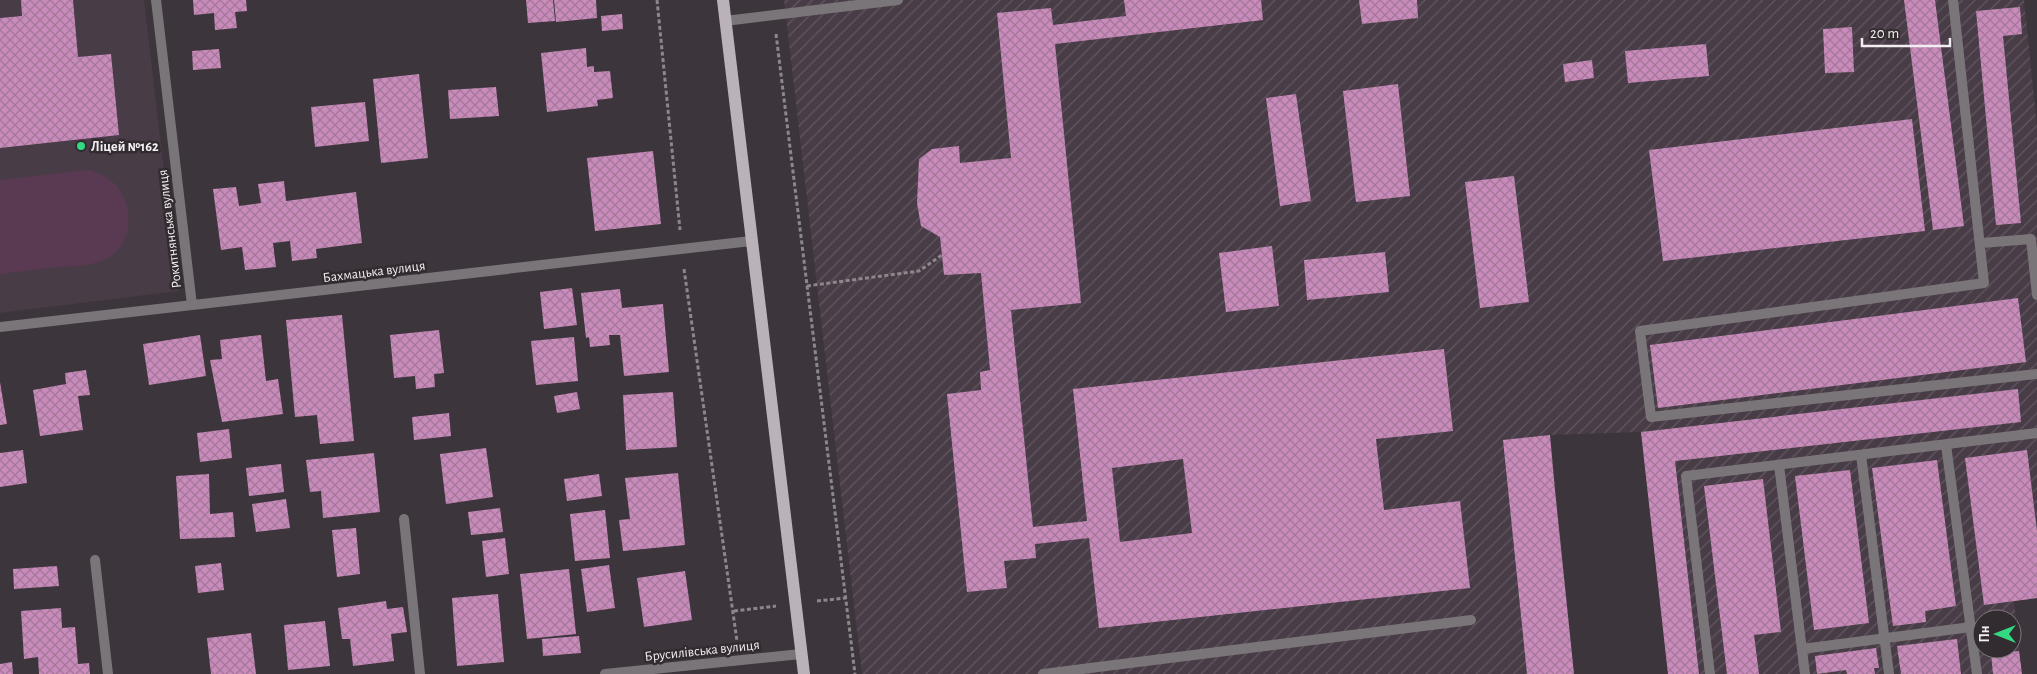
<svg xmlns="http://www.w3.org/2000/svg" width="2037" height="674" viewBox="0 0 2037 674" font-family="'Alegreya Sans',sans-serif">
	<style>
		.built { fill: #483c46 }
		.industrial { fill: url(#industrial-furrows); fill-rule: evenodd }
		.pitch { fill: #5a3a53 }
		.building { fill: url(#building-cross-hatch); fill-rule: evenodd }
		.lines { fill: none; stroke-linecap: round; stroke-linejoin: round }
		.path { stroke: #8d878c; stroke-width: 3; stroke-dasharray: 4 2.5; stroke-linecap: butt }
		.service { stroke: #797578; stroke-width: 10 }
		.minor { stroke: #797578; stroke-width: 10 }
		.primary { stroke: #bab2b8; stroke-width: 12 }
		.poi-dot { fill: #32d882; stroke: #322b30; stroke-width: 2 }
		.labels { text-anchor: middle; stroke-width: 5; stroke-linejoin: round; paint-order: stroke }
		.poi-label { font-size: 14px; font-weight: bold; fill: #f2edf1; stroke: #322b30; text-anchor: start }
		.street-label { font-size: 14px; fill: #f2edf1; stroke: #322b30 }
	</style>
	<defs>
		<pattern id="industrial-furrows" width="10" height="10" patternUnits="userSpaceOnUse" patternTransform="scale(1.25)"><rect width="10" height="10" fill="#483c46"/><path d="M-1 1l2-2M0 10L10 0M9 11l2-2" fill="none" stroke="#635861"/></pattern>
		<pattern id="building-cross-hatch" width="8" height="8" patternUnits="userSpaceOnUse" patternTransform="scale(1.25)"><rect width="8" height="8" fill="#c98bbb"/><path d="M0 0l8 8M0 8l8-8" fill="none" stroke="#a37798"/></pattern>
	</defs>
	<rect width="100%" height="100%" fill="#3c353b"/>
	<path class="built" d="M0,0h144l34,291 -178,22z"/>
	<path class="industrial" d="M784,0h1240l13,127v471l-23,3 8,73h-354l-27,-242 -91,3 24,239h-712zM1982,619h30v30h-30z"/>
	<path class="pitch" d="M87,170c19,4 33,14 39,33 8,25 -3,54 -31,60 -12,3 -25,3 -38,4 -19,2 -38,5 -57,7v-94z"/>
	<path class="building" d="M21,0h52l5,57 33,-3 8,81 -119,13v-130l22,-2z
		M193,0h53l1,11 -12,1 2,16 -22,2 -1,-17 -20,2z
		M526,0h27l2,21 -27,2z
		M554,0h42l1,18 -41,4z
		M1124,0h137l2,20 -208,24 26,259 -70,7 22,217 54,-6 -14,-132 371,-40 9,82 -77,8 8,71 76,-9 10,87 -371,40 -10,-90 -54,6 1,14 -32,3 3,27 -40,4 -20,-198 34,-4 -1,-18 10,-2 -9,-97 -37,2 -4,-38 -19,-11 -4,-23 2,-44 13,-10 27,-3 1,17 51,-5 -14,-145 54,-5 2,17 73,-9zM1183,459l9,74 -72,9 -8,-74z
		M1359,0h58l1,18 -56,6z
		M1904,0h31l29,226 -31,4z
		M2020,7l2,27 -19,2 18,187 -25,2 -20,-214z
		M622,14l1,15 -21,2 -1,-15z
		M1852,27l2,45 -29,1 -2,-44z
		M1706,44l3,32 -81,7 -3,-32z
		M586,48l1,19 7,-1v6l16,-1 3,27 -16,2 1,6 -51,6 -6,-59z
		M219,49l2,19 -28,2 -1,-19z
		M1592,60l2,18 -29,4 -2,-18z
		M419,74l9,84 -47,5 -8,-84z
		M1398,84l12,112 -54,6 -13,-111z
		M496,87l3,29 -49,3 -2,-29z
		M1296,94l15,107 -31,5 -14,-108z
		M365,102l4,39 -54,6 -4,-40z
		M1912,119l13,112 -262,30 -14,-111z
		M653,151l8,73 -66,7 -8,-73z
		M1514,176l15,126 -49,6 -15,-126z
		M284,181l2,20 70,-9 6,51 -46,6 1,9 -25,3 -2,-20 -17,2 3,24 -31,3 -3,-23 -21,3 -8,-61 23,-2 3,19 22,-3 -3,-19z
		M1272,246l7,60 -53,6 -7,-59z
		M1385,252l4,40 -82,8 -3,-40z
		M572,288l5,37 -33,4 -4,-37z
		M620,289l2,19 41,-4 6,68 -45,4 -4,-41h-11l1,10 -20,2 -1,-10 -3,1 -5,-45z
		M2018,298l8,64 -368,46 -8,-63z
		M342,315l12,126 -34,3 -3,-29 -22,2 -9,-97z
		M439,330l5,43 -10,1 1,13 -19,2 -1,-13 -21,2 -4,-43z
		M200,335l6,41 -57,9 -6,-41z
		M261,335l5,46 12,-2 5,35 -61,8 -12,-62 12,-1 -2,-19z
		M574,337l4,44 -42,4 -5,-44z
		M86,370l4,25 -12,1 5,34 -43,6 -7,-46 33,-6 -1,-11z
		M0,382l7,42 -7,1z
		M2018,389l3,33 -346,39 24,213h-31l-27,-242z
		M577,392l3,17 -23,4 -3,-17z
		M673,392l4,55 -51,3 -3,-55z
		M449,413l2,23 -37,4 -2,-23z
		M229,429l3,29 -32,4 -3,-29z
		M1550,435l5,56 19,183h-47l-24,-234z
		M486,448l7,49 -47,7 -6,-50z
		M23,450l4,33 -27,4v-34z
		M2027,450l10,81v67l-53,7 -19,-147z
		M374,453l6,59 -57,6 -2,-27 -11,1 -4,-32z
		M1937,460l19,146 -31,5 1,11 -33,4 -21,-158z
		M281,464l3,28 -35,4 -3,-28z
		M1850,470l19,153 -55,7 -19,-154z
		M678,473l7,72 -62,6 -4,-31 11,-1 -5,-41z
		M209,474l1,40 23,-2 2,25 -55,2 -4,-63z
		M599,474l3,22 -35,5 -3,-22z
		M1763,479l18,153 -27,3 5,39h-32l-23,-188z
		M286,499l4,29 -34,4 -4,-28z
		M500,508l3,24 -32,3 -3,-23z
		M605,510l5,48 -35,3 -5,-47z
		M356,528l4,46 -23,3 -5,-47z
		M505,538l4,36 -23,3 -4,-36z
		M221,563l3,27 -26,3 -3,-27z
		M609,565l6,43 -28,4 -6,-43z
		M57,566l2,20 -45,3 -1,-20z
		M569,569l7,65 -49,5 -7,-65z
		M685,571l7,49 -48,7 -7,-49z
		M498,594l6,68 -47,4 -5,-68z
		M386,601l1,8 16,-2 4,25 -16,2 3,27 -41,5 -3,-27h-8l-4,-31z
		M61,608l1,20 13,-1 3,37 11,-1 1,11h-51l-1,-17 -14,2 -3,-48z
		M325,621l5,45 -42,4 -4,-45z
		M251,633l5,41h-45l-4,-36z
		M579,636l2,17 -38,3 -1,-17z
		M1957,639l4,35h-60l-4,-28z
		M1876,648l3,20h-5l1,6h-28l-1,-4 -29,4 -2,-18z
		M2019,651l3,23h-29l-2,-20z
		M12,662l1,12h-13v-10z"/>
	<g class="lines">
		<path class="path" d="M657,0l23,230
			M776,34l79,640
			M684,269l53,372
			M807,286l112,-15 23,-16
			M817,601l29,-3
			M734,611l42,-5"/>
		<path class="service" d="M1953,0l31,283 -344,48 11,86 386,-43
			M725,21l173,-21
			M1982,243l49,-4 6,56
			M1946,445l31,229
			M1861,455l28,219
			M1779,465l26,209
			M404,519l16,155
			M95,560l13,114
			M1802,649l169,-22
			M1043,674l428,-54
			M1710,674l-24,-198 351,-43"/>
		<path class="minor" d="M156,0l36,305
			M0,327l751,-86
			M605,674l196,-20"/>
		<path class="primary" d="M723,0l81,674"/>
	</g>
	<circle class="poi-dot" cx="81" cy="146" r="5"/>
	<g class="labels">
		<g class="poi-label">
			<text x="91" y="151">Ліцей №162</text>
		</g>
		<g class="street-label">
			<text transform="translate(169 229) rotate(-97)" y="5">Рокитнянська вулиця</text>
			<text transform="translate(374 271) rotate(-7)" y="5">Бахмацька вулиця</text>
			<text transform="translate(702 650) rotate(-6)" y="5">Брусилівська вулиця</text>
		</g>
	</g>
	<g transform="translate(1997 634) rotate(270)"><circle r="24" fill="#322b30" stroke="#7f797d"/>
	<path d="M0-4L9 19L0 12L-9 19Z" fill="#32d882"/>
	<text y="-8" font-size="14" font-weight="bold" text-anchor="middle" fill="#f2edf1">Пн</text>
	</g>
	<path d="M1862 38v8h88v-8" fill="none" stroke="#f2edf1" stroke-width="2.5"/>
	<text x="1870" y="38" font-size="15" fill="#f2edf1" stroke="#322b30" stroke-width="4" paint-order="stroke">20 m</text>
</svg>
